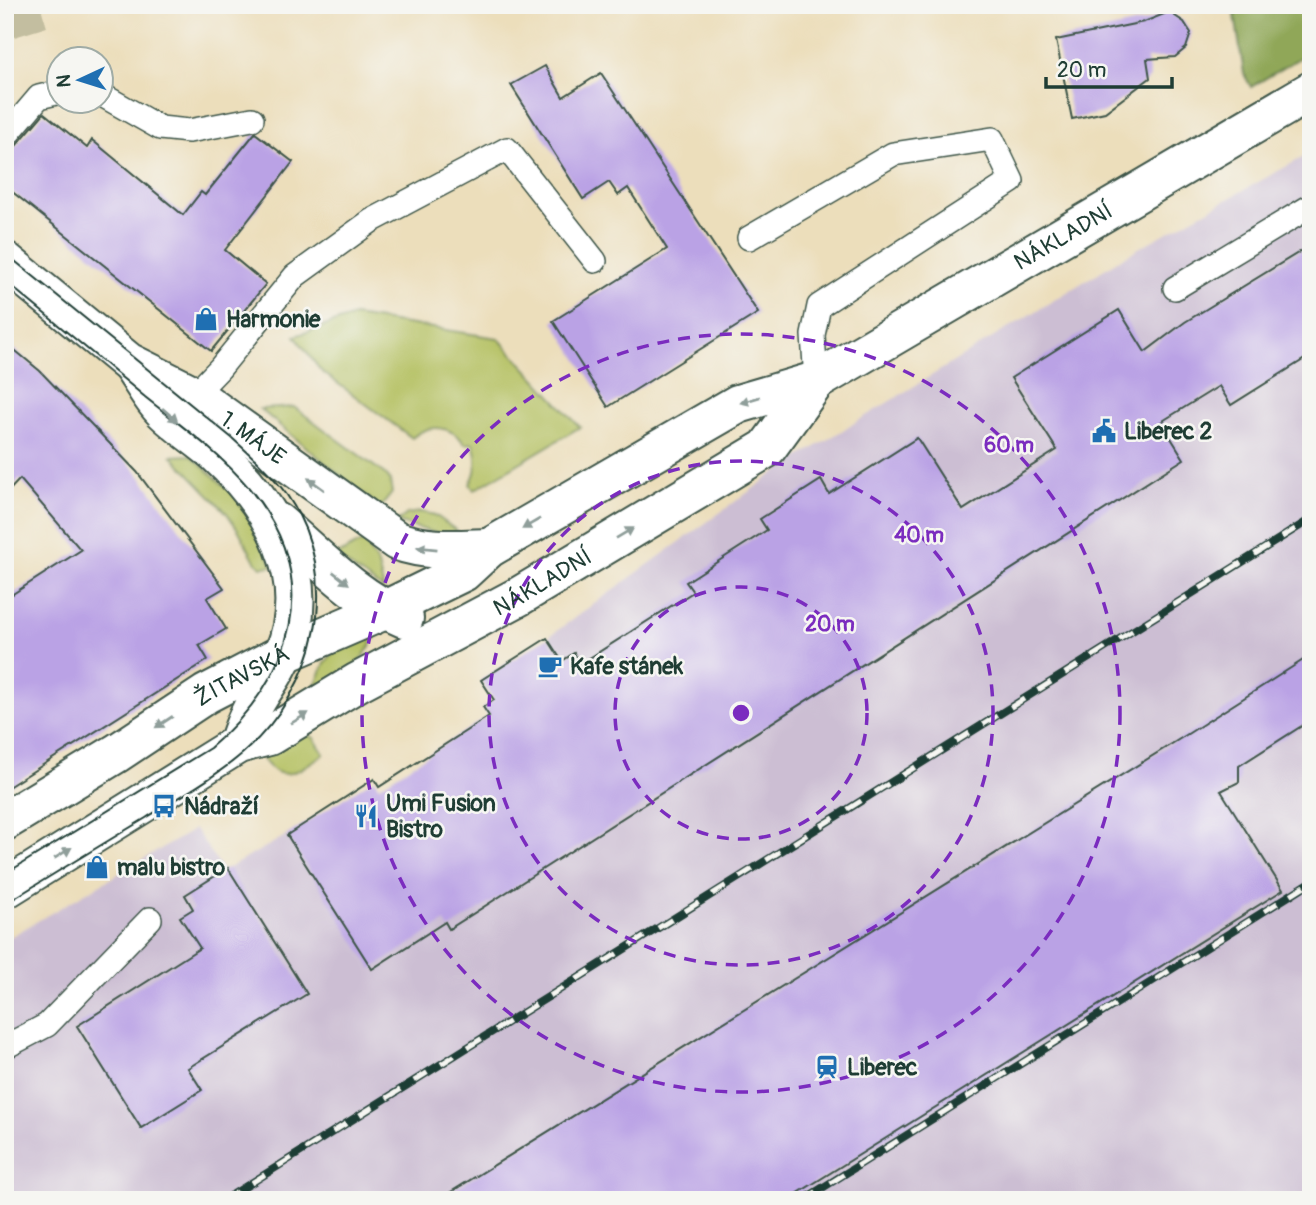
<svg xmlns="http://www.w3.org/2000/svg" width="1316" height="1205" viewBox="0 0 1316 1205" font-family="Pangolin,sans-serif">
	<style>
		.industrial { fill: #ccbed3 }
		.green { fill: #b5c163; stroke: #6a7f4c; stroke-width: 2 }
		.forest { fill: #90a759; stroke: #587246; stroke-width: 2 }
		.building { fill: #baa2e5 }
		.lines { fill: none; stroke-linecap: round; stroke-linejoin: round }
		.trunk-tunnel { stroke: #c3bea0; stroke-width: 38; stroke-dasharray: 38 19; stroke-linecap: butt }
		.service-casing { stroke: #3e5548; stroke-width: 26 }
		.minor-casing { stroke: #3e5548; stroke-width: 42 }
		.service { stroke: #fff; stroke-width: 23 }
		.minor { stroke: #fff; stroke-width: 38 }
		.tram { stroke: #1f3d34; stroke-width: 2 }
		.rail-casing { stroke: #1f3d34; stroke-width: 8 }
		.rail { stroke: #f6f6f2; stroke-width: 5; stroke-dasharray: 16; stroke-linecap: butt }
		.oneway { fill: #8f9e9a }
		.ring { fill: none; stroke: #7b2cbf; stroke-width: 3.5; stroke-dasharray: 12 9 }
		.labels { text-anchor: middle; stroke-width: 5; stroke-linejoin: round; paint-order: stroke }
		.street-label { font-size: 23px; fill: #1f3d34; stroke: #f6f6f2 }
		.poi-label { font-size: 23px; font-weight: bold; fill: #1f3d34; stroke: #f6f6f2; text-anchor: start }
		.centre { fill: #7b2cbf; stroke: #f6f6f2; stroke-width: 3.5 }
		.ring-label { font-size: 21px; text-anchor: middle; font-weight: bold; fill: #7b2cbf; stroke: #f6f6f2; stroke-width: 5; stroke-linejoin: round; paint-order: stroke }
	</style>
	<rect width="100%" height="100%" fill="#f6f6f2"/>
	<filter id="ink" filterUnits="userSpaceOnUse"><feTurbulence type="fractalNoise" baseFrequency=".0143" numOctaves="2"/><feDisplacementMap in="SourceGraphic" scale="14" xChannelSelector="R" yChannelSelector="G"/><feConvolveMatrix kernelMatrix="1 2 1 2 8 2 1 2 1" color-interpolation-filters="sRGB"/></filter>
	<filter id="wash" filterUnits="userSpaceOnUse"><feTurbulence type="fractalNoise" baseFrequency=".00686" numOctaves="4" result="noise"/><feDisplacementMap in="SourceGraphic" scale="28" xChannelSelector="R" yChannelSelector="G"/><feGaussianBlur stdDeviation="1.57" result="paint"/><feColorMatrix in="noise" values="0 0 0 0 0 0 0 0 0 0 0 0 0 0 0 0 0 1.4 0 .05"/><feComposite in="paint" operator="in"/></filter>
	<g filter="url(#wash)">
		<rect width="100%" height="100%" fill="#ecdebb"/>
		<path class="industrial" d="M1311,153v1047h-1306v-260l190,-111 28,42 64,-36 87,-56 5,7 109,-70 -5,-9 11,-7 -13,-20 66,-42 236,-171 354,-218z"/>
		<path class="green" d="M354,316l144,22 82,89 -106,63 -4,-6c8,-13 8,-26 3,-41l-8,1c-14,-19 -36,-21 -53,-6l-91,-67 -26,-35z
			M294,407l92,68 4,6 2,12 -12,15 -120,-99z
			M191,455l54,50 28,61 -11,1 -7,-6 -16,-30 -13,-19 -54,-56z
			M421,512l14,3 22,16 -11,5 -49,-14 10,-8z
			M364,541l14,24 6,25 -49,-34z
			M378,631c-18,38 -29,39 -65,59l12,-27 9,-12z
			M307,734l7,4 10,16c-25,15 -42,35 -63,2z"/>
		<path class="forest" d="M1240,5h71v46l-60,36 -7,-13 -10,-65z"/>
		<g id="blocks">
			<path class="building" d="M1169,12l15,10 7,11 -5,15 -11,9 -28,2 3,19 -45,34 -33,7 -16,-79 88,-18z
				M545,66l18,31 38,-24 157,240 -150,94 -55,-86 114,-72 -39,-61 -10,7 -9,-13 -26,17 -72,-114z
				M44,113l43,35 5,-8 91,75 18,-23 4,3 50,-62 38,29 -68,88 41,34 -55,67 -206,-165v-35l11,-5z
				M1311,245v110l-80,50 -12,-19 -58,36 23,37 -735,470 -4,-7 -73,47 -85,-134 87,-56 5,8 110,-71 -6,-9 11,-7 -13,-20 66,-42 15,23 12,-8 6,11 113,-72 -7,-10 81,-52 -7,-11 61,-39 8,14 88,-56 46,72 94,-60 -46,-72 108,-68 26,42 40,-30z
				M5,342l35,29 97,101 87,116 -17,10 19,31 -27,16 9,15 -203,129v-190l76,-49 -61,-71 -15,16z
				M1311,655v65l-72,46v16l-18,9 62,99 -496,310h-349l748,-465z
				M228,868l79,126 -119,74 14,22 -61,38 -64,-102 123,-78 -20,-31 13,-8 -8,-14z"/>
		</g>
	</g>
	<g filter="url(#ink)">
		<use href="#blocks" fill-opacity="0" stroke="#3e5548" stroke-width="2"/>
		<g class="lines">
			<path class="trunk-tunnel" d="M5,20l49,-15"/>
			<g class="service-casing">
				<path id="service" d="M102,95l58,33 29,3 63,-12
					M5,137l34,-40 21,-5
					M749,238l144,-84 99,-15 20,42 -193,125 -6,29 3,46
					M1175,288l136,-82
					M194,395l26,-27 75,-92 76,-55 136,-72 88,112
					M5,1047l42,-22 103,-106"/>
			</g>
			<g class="minor-casing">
				<g id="minor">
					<path id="s1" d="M5,261l123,101 66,33 203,146c33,11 58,8 92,7"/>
					<path d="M132,366c10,14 19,32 31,44 16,16 37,29 54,44 55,51 98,123 67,199 -8,21 -23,37 -32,56 -6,11 -10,23 -14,35"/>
					<path d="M277,522c40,34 78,76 127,96"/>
					<path id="s2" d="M5,821l112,-68 89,-59 77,-40 104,-45 76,-37 26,-24 249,-144 78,-23 495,-290"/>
					<path id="s3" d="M5,889l233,-145 31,-8 89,-54 160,-85 249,-149 49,-67"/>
				</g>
			</g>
			<use href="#service" class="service"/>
			<use href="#minor" class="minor"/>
			<path class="tram" d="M5,253l227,185c20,18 39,35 55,57 58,85 30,193 -44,258 -29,25 -65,45 -97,65 -47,28 -94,57 -141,86
				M5,281c47,39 94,77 140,116 35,28 75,56 104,91 76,91 45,189 -39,260l-205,126"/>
			<g class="rail-casing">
				<path id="rail" d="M224,1200l1087,-681
					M803,1200l508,-318"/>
			</g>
			<use href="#rail" class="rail"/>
		</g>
		<defs><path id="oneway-solid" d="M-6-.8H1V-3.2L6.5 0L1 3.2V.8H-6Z" transform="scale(1.75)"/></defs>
		<g class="oneway">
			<use href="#oneway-solid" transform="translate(750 400) rotate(163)"/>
			<use href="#oneway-solid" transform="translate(170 415) rotate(41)"/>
			<use href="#oneway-solid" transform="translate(316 484) rotate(-144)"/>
			<use href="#oneway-solid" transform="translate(531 524) rotate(150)"/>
			<use href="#oneway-solid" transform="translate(625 533) rotate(-31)"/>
			<use href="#oneway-solid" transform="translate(427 548) rotate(-174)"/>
			<use href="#oneway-solid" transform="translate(341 578) rotate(38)"/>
			<use href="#oneway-solid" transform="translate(300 718) rotate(-31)"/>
			<use href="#oneway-solid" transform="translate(164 722) rotate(147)"/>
			<use href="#oneway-solid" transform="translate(63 853) rotate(-32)"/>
		</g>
	</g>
	<g class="ring">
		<circle cx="741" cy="713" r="126"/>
		<circle cx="741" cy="713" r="252"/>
		<circle cx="741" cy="713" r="379"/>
	</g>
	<defs>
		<g id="shop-bare" transform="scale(1.89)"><path d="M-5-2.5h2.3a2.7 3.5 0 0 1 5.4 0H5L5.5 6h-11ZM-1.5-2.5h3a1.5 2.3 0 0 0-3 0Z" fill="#1f6fb2" stroke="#f6f6f2" stroke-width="2.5" paint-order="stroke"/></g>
		<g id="civic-bare" transform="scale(1.89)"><path d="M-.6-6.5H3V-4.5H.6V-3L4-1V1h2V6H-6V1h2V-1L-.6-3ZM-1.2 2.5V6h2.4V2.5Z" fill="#1f6fb2" stroke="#f6f6f2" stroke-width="2.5" paint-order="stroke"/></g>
		<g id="cafe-bare" transform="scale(1.89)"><path d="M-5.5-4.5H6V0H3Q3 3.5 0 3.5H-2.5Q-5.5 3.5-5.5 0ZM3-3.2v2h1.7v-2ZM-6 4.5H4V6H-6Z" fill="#1f6fb2" stroke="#f6f6f2" stroke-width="2.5" paint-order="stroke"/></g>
		<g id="bus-bare" transform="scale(1.89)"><path d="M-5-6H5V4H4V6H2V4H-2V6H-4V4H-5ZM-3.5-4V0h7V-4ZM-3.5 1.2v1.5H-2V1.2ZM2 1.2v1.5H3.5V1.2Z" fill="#1f6fb2" stroke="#f6f6f2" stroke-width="2.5" paint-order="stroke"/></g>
		<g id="restaurant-bare" transform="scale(1.89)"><path d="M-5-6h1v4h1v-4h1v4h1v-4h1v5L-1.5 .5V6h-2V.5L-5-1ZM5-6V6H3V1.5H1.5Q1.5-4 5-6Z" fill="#1f6fb2" stroke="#f6f6f2" stroke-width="2.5" paint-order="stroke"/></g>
		<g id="station-bare" transform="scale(1.89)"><path d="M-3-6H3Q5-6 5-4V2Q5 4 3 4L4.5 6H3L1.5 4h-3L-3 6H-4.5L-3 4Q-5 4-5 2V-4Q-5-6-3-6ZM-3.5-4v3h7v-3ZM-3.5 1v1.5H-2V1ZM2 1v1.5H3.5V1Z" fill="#1f6fb2" stroke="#f6f6f2" stroke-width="2.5" paint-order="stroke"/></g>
	</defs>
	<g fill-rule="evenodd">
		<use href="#shop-bare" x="206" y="319"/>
		<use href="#civic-bare" x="1104" y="431"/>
		<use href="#cafe-bare" x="550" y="666"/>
		<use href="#bus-bare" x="164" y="806"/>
		<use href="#restaurant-bare" x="366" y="816"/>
		<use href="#shop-bare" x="97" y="867"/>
		<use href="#station-bare" x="827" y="1067"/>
	</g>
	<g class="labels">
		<g class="street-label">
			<text dy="8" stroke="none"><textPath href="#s2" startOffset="1213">NÁKLADNÍ</textPath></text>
			<text dy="8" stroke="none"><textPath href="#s1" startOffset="306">1. MÁJE</textPath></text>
			<text dy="8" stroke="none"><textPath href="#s3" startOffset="620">NÁKLADNÍ</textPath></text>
			<text dy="8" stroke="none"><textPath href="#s2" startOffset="278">ŽITAVSKÁ</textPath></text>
		</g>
		<g class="poi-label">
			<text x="226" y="327">Harmonie</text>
			<text x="1124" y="439">Liberec 2</text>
			<text x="570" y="674">Kafe stánek</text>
			<text x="386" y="811">Umi Fusion<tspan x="386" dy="26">Bistro</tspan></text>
			<text x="184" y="814">Nádraží</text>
			<text x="117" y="875">malu bistro</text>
			<text x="847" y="1075">Liberec</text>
		</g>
	</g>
	<circle cx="741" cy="713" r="10" class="centre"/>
	<g class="ring-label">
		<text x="1009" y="452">60 m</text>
		<text x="919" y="542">40 m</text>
		<text x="830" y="631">20 m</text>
	</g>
	<rect width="1316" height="1205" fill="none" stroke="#f6f6f2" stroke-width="28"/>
	<g transform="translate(80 80) rotate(266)"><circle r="33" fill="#f6f6f2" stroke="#a0aca6" stroke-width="2"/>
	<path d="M0-5L12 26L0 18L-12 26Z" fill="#1f6fb2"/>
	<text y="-10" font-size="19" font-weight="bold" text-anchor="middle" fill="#1f3d34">N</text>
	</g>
	<path d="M1046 77v10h126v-10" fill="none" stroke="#1f3d34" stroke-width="3.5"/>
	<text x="1057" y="77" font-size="21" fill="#1f3d34" stroke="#f6f6f2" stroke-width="5" paint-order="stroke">20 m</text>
</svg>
